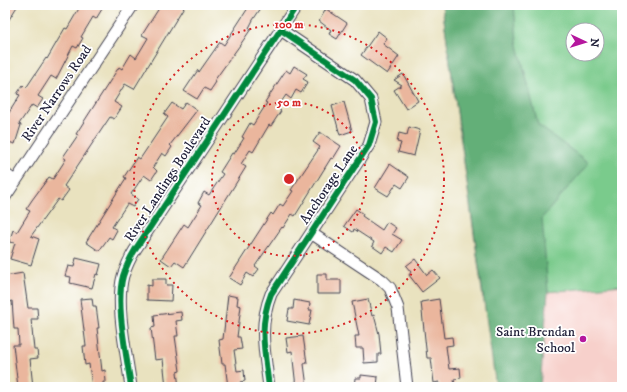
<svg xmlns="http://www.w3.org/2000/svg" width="627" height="392" viewBox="0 0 627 392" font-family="'IM FELL DW Pica',serif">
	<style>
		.built { fill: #f7d0cb }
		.green { fill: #7acb8c; stroke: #4e7664; fill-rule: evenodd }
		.forest { fill: #63af78; stroke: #42685a }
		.building { fill: #eab69d }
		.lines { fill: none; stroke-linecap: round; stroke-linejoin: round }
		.street-casing { stroke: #403f4f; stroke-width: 13 }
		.street { stroke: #fff; stroke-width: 11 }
		.cycleway-casing { stroke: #fff; stroke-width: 8 }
		.cycleway { stroke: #00873e; stroke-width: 6 }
		.ring { fill: none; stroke: #d62828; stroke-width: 2; stroke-dasharray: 2 4 }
		.poi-dot { fill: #b5179e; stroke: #fff; stroke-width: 1.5 }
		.labels { text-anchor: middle; stroke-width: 3.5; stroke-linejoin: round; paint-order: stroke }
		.street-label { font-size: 14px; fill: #22223b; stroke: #fff }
		.poi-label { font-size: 14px; fill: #22223b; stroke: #fff; text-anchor: end }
		.centre { fill: #d62828; stroke: #fff; stroke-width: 2 }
		.ring-label { font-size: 12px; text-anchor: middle; font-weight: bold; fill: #d62828; stroke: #fff; stroke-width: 3.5; stroke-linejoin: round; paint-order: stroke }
	</style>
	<rect width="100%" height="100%" fill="#fff"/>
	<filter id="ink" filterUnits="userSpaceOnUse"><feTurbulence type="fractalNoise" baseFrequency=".025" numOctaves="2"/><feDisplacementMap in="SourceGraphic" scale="8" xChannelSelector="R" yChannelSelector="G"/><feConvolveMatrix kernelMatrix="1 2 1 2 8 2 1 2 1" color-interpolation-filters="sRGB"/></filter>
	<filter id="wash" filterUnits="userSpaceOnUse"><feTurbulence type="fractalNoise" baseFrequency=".012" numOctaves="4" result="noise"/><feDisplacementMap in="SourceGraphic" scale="16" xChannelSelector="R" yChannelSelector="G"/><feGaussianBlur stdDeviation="0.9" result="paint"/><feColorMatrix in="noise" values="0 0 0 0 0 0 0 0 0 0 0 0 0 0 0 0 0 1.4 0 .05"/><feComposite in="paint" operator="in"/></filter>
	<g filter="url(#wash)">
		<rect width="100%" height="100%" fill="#e9e2bf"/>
		<path class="built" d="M622,285v102h-82l8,-95z"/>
		<path class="green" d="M442,5h180v280l-139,13zM573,30h24v24h-24z"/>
		<path class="forest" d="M442,5h72l3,36 21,84 51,38 -47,55 6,74 -8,95h-44z"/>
		<g id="blocks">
			<path class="building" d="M5,5h13l-13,21z
				M81,5h15l6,4 -6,10 -3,-2 -12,20 2,1 -6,10 -4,-2 -17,33 -5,-3 -13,20 5,3 -6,9 -5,-3 -13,19 2,1 -6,19 -10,-3v-22l15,-24 -3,-1 6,-9 3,3 20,-30 1,1 18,-31 2,1z
				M161,5h24l-51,84 -9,-5 -11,18 8,5 -8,12 -4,-2 -46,69 5,4 -8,11 -3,-2 -27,37 8,3 -8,26 -21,-6 5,-16 -6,-1 4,-12 4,2 13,-21 -4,-2 6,-9 17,-23 4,2 13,-20 -3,-2 15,-22 -2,-1 43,-67 3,2 9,-15 5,4 12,-20 -6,-3z
				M250,5h13l-10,15 -4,8 2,1 -11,16 -26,36 2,1 -6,9 -6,-3 -7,11 -13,-8 14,-21 1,2 21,-30 4,3z
				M326,9l21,14 -10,16 -8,-5 2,-4 -12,-9z
				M378,31l9,7 -4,6 16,12 -12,18 -26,-19z
				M294,66l13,8 -4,5 5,3 -7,11 -5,-3 -5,9 -5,-4 -9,13 4,3 -10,15 -2,-1 -16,27 -3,-2 -9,14 5,3 -62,100 -9,-6 -4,5 -10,-7 23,-35 4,3 14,-22 -4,-2 6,-11 5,3 14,-21 -3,-2 12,-19 2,1 10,-16 -2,-1 8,-14 3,2 14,-22 -2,-1 21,-32 4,3z
				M403,74l15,27 -12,8 -12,-19 8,-5 -8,-5z
				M186,102l11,8 -27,35 2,2 -6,9 -4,-3 -9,14 4,4 -6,9 -7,-5 -13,19 7,5 -5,8 -6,-3 -15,23 5,3 -5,9 -3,-2 -10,14 -13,-9 40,-64 -2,-1 13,-20 3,2 28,-42 -4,-3 8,-11 9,6z
				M344,102l8,29 -12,4 -8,-29z
				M409,127l11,3 -6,26 -16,-4 3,-9 -4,-1 2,-9 8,2z
				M320,132l21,14 -8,13 -2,-1 -36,58 -3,-2 -9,14 -1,-1 -27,39 4,3 -6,8 -6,-4 -7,12 -11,-7 42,-65 2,2 7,-11 3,2 10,-15 -2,-1 29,-43 -7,-5z
				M390,164l19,13 -7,11 -6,-4 -8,12 -13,-8z
				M356,209l7,5 -1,2 20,14 5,-8 9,6 -4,6 10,6 -8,12 -8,-5 -4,6 -10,-7 2,-4 -20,-13 -1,3 -9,-6z
				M76,258l25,6 -3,11 -2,-1 -4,14 -22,-5 1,-6 -6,-1 3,-10 6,1z
				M415,259l12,16 6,-5 7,8 -18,14 -13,-17 2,-3 -5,-6z
				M23,273l5,35h9l1,11h-7l3,31h3l1,8 -8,1 3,28h-15l-5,-42h6l-1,-16h-4l-2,-28 -4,1 -3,-23v-3z
				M317,274h10v6h14v14h-24z
				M152,279h14v6h6l-1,16 -24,-1v-15l5,1z
				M228,295l10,2 -1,8 4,1 -4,31h3l2,12 -8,1 3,21 7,-1 1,11 -5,1 1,5h-13l-3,-23h-3l-3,-24 4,-1z
				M92,298l1,8h3l3,22h-2l5,43 3,-1 1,12h-3v5h-11l-3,-23 -4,1 -2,-19h3l-6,-47z
				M368,299l4,17 2,-1 5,19 2,20h-3v8l-14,1 -1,-15h-7l-1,-12h4l-7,-34z
				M439,299l5,39 8,-1 1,8 -7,1 3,23 11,-1 1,10 -7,1 1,8h-15l-1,-5 -5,1 -3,-25h-4l-6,-56z
				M294,300l16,3 -1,7h3l-3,15 -22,-4 2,-12h4z
				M181,312l1,8 -6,1 2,15h-3l5,35 -3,1 2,15h-13l-3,-28 -8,1 -4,-32 4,-1 -1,-12z
				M303,336l4,27 -3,1 3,23h-11l-4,-36 -4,1 -2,-14z
				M361,375l17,2 -1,10h-23l1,-9h6z"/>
		</g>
	</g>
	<g filter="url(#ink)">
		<use href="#blocks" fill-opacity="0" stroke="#403f4f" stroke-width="1"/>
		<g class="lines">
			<g class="street-casing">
				<path id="street" d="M5,174l10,7
					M5,197l128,-192
					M311,233l71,47 8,8 8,20 9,79
					M131,387c-4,-31 -16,-82 -8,-111 3,-9 7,-18 12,-26l162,-245
					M269,387c-4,-34 -11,-60 2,-93l98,-149 7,-23 -5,-23 -16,-19 -74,-50"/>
			</g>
			<use href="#street" class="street"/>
			<g class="cycleway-casing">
				<path id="cycleway" d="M131,387c-4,-31 -16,-82 -8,-111 3,-9 7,-18 12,-26l162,-245
					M269,387c-4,-34 -11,-60 2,-93l98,-149 7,-23 -5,-23 -16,-19 -74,-50"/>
			</g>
			<use href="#cycleway" class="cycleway"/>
		</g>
	</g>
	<g class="ring">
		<circle cx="289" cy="179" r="77"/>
		<circle cx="289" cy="179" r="155"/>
	</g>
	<circle class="poi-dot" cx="583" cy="339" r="4"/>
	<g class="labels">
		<g class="street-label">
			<text transform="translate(56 93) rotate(-56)" y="5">River Narrows Road</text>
			<text transform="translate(167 179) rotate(-57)" y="5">River Landings Boulevard</text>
			<text transform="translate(328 184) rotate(-56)" y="5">Anchorage Lane</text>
		</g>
		<g class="poi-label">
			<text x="575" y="336">Saint Brendan<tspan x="575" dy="16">School</tspan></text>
		</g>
	</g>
	<circle cx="289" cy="179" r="6" class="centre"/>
	<g class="ring-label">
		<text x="289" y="28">100 m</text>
		<text x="289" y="106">50 m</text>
	</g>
	<rect width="627" height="392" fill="none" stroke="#fff" stroke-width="20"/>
	<g transform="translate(585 42) rotate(94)"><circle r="19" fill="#ffffff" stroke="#a7a7b1"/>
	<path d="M0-3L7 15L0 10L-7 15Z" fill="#b5179e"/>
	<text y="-6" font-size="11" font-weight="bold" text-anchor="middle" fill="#22223b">N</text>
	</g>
</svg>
